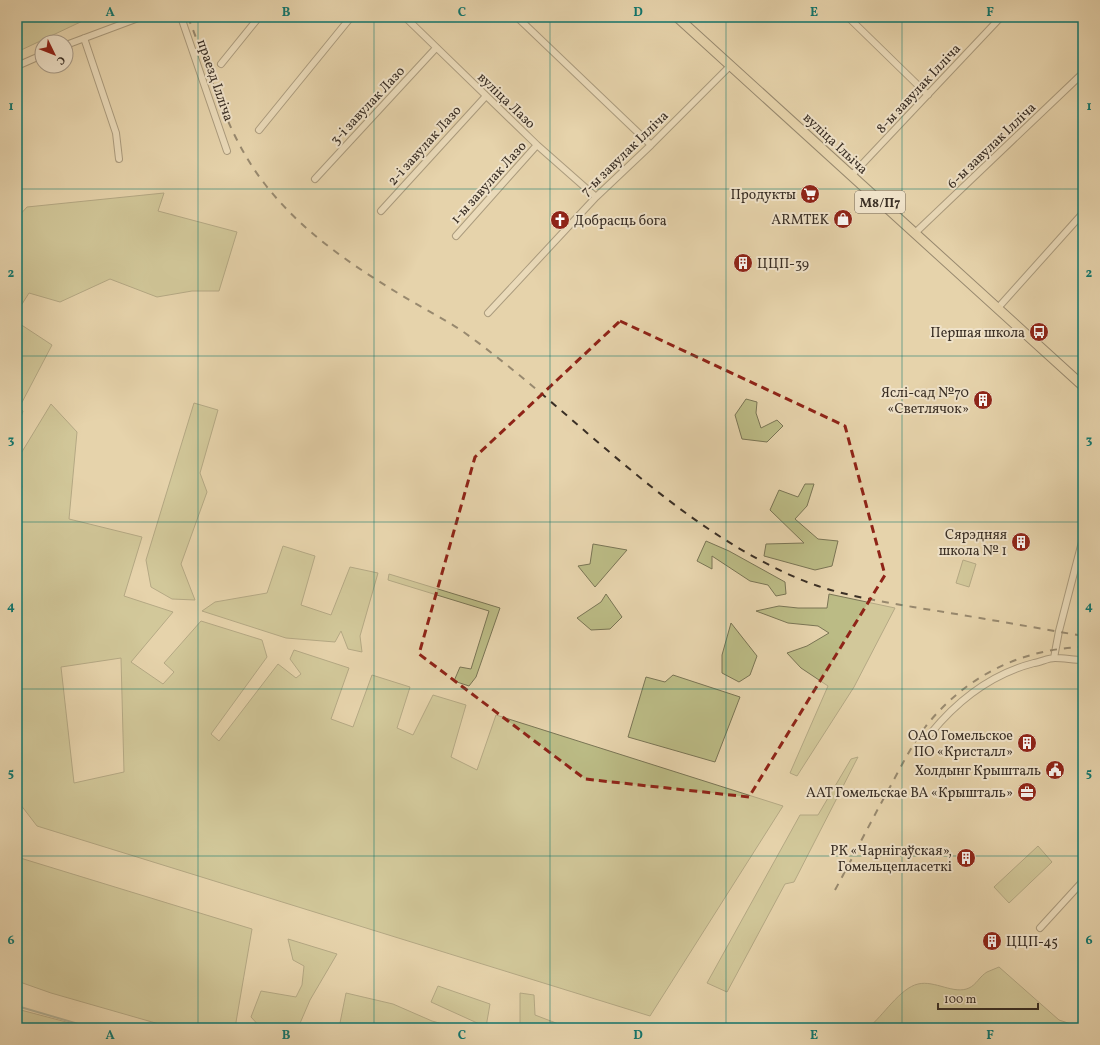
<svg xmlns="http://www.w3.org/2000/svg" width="1100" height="1045" viewBox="0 0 1100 1045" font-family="Vollkorn,serif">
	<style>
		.green { fill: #bbbb85; stroke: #7a7555; fill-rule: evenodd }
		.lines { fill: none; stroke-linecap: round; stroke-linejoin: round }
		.stream { stroke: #728173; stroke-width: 2 }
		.minor-casing { stroke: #655847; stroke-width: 8 }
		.primary-casing { stroke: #3a2f25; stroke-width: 11 }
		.minor { stroke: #efe2c9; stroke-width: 6 }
		.primary { stroke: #e6d3ac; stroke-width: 9 }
		.rail { stroke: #3a2f25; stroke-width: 2; stroke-dasharray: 7 7; stroke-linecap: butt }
		.marked { fill: none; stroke: #8f2418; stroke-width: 3; stroke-dasharray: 8 5; stroke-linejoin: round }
		.grid { fill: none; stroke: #0f766e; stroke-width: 1; stroke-opacity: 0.55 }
		.labels { text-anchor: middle; stroke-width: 4; stroke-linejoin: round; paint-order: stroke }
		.shield { fill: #efe2c9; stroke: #706556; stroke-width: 1 }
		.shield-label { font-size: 13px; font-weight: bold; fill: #3a2f25 }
		.street-label { font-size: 14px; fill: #3a2f25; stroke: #efe2c9 }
		.poi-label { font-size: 14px; fill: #3a2f25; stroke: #efe2c9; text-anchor: end }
		.neatline { fill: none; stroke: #0f766e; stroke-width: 1.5 }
		.grid-label { font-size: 13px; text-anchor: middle; font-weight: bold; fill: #0f766e }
	</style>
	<rect width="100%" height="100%" fill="#e6d3ac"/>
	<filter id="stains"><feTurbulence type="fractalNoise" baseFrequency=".005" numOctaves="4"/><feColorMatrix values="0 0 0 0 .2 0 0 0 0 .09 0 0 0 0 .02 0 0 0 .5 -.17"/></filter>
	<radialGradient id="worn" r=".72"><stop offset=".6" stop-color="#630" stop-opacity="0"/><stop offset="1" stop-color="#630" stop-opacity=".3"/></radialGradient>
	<path class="green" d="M17,17h74l-74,35z
		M164,193l-6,18 79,21 -18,59h-27l-35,6 -47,-18 -50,23 -31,-9 -12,19v-94l10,-11z
		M17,322l35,23 -33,63 4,3 -6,19z
		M746,399l11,3 -1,11 5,15 16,-8 6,6 -16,16 -25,-3 -7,-24z
		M194,403l24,7 -18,63 7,19 -26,72 14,36 -23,-1 -21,-12 -5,-27z
		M51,404l26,28 -8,87 73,18 -18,59 49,16 -42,50 32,22 11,-12 -10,-9 37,-42 61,19 5,17 -56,77 8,7 59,-77 18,14 5,-4 -11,-15 4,-9 55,18 -18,51 22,8 19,-52 38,12 -13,41 16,7 20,-40 33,10 -15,52 26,13 19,-55 287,91 -133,210 -613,-190 -20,-26v-303l5,-10 -5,-27zM121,658l3,114 -50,11 -13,-116z
		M805,484h9l-7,22 -12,13 23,20 20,2 -6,25 -17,4 -51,-14 2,-12 38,-1 -34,-33 9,-20 19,7z
		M706,541l23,10 56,31 1,12 -10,2 -8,-11 -18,-4 -38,-25v13l-15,-8z
		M593,544l34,6 -32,37 -17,-21 12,-2z
		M283,546l32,10 -14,49 30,10 19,-48 28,6 -18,63 2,16 -14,-3 -7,-18 -6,11 -49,-4 -84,-27 13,-9 52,-9z
		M963,560l13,4 -7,23 -13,-4z
		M389,574l111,34 -24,69 -7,9 -15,-5 6,-14 11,2 18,-58 -101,-31z
		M606,594l16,23 -12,12 -19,1 -14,-12 24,-16z
		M829,594l66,14 -41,79 -57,89 -7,-3 38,-87 -27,-18 -14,-15 20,-7 22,-13 -11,-7 -30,-3 -32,-12 23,-5 19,2h29z
		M731,623l26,33 -7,19 -11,7 -17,-9v-18z
		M673,675l67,22 -25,65 -87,-25 18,-60 19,5z
		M858,757l-64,125 -9,2 -58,108 -20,-9 93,-168h18l33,-56z
		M1038,846l14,16 -43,41 -15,-16z
		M17,857l235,72 -17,99h-62l-122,-35 -34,-12z
		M288,939l49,15 -27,46 -12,28h-37l-10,-11 10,-26 35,6 6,-12 2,-19 -11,-6z
		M999,967l60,53 24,8h-215c15,-12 32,-40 50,-44 17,-4 36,11 51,4 7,-3 11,-12 18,-16 4,-2 8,-3 12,-5z
		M438,986l52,18 -4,23 -55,-25z
		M346,993l47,11 39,17 25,7h-118z
		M520,993l14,2 1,20 34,13h-49z
		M17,1009l72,19h-72z"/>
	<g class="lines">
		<path class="stream" d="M17,1006l75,22"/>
		<g class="minor-casing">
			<path id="minor" d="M181,17l46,134
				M405,17l132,128 59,52
				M517,17l134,128
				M848,17l80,78
				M84,38l32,95 3,26
				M66,45l75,-28
				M221,64l38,-47
				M17,66l25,-11
				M259,130l92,-113
				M851,176l150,-159
				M315,179l121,-131
				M381,211l105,-115
				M915,233l168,-160
				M456,236l81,-91
				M997,309l86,-96
				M488,313l108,-116 55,-52 80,-80
				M1054,658l5,-27 24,-93
				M931,733c27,-33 61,-59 103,-70 7,-1 14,-5 21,-5 9,0 19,2 28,2
				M1040,928l43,-47"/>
		</g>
		<g class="primary-casing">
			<path id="primary" d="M677,17l406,369"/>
		</g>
		<use href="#minor" class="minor"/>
		<use href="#primary" class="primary"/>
		<path class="rail" d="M188,17c23,57 38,117 76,166 37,48 86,81 137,112 21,13 44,24 64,38 111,80 204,190 332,245 37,16 77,22 116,29 57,9 113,19 170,29
			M835,890c17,-31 33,-63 50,-94 13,-23 25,-49 41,-70 39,-49 94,-77 157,-79"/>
	</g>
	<path d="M0 0H1100V1045H0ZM620,321l225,105 40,149 -136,222 -164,-18 -166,-125 56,-197z" fill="#e6d3ac" fill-opacity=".55" fill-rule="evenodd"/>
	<path class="marked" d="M620,321l225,105 40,149 -136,222 -164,-18 -166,-125 56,-197z"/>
	<path class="grid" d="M198,17v1011M374,17v1011M550,17v1011M726,17v1011M902,17v1011M17,189h1066M17,356h1066M17,522h1066M17,689h1066M17,856h1066"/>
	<defs>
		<g id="supermarket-disc" transform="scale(1)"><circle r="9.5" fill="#8f2418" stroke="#efe2c9"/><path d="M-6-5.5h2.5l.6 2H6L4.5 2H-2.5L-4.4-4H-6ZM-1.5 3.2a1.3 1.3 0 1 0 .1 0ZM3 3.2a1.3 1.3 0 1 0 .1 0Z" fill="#fff"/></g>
		<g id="shop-disc" transform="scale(1)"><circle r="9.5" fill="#8f2418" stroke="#efe2c9"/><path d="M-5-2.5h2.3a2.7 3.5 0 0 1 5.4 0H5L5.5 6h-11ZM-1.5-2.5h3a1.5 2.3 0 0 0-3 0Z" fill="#fff"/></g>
		<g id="church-disc" transform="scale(1)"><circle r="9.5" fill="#8f2418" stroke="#efe2c9"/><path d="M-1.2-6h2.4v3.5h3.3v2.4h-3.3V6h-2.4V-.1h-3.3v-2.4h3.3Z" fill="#fff"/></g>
		<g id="building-disc" transform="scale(1)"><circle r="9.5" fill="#8f2418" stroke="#efe2c9"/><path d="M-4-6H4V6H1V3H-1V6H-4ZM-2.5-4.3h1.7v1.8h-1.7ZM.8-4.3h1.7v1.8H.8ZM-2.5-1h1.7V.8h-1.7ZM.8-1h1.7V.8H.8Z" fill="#fff"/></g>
		<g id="bus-disc" transform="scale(1)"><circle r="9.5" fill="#8f2418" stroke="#efe2c9"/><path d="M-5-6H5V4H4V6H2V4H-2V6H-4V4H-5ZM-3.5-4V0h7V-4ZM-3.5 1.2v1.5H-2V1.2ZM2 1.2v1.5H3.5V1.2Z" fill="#fff"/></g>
		<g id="civic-disc" transform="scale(1)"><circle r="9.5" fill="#8f2418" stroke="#efe2c9"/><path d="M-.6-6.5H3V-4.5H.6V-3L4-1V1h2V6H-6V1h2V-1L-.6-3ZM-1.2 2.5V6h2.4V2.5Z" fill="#fff"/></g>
		<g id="office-disc" transform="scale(1)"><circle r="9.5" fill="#8f2418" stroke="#efe2c9"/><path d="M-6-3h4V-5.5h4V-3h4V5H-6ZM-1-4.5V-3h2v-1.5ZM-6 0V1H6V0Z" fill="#fff"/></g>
	</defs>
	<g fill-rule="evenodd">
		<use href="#supermarket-disc" x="810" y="194"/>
		<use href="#shop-disc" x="843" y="219"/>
		<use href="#church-disc" x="560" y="220"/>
		<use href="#building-disc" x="743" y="263"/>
		<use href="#bus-disc" x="1039" y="332"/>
		<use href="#building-disc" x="983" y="400"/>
		<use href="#building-disc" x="1021" y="542"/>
		<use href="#building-disc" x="1027" y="743"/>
		<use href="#civic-disc" x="1055" y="770"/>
		<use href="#office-disc" x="1027" y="792"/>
		<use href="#building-disc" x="966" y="858"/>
		<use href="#building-disc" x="992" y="941"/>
	</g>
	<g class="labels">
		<rect class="shield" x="855" y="191" width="50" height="22" rx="3"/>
		<g class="shield-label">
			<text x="880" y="207">М8/П7</text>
		</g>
		<g class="street-label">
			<text transform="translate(216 80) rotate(71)" y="5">праезд Ілліча</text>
			<text transform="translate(918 88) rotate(-47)" y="5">8-ы завулак Ілліча</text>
			<text transform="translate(507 100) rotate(44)" y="5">вуліца Лазо</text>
			<text transform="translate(367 105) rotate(-47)" y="5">3-і завулак Лазо</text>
			<text transform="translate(836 143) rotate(43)" y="5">вуліца Ільіча</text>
			<text transform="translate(424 145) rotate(-48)" y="5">2-і завулак Лазо</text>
			<text transform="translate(991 145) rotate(-44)" y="5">6-ы завулак Ілліча</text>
			<text transform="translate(624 153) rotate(-44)" y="5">7-ы завулак Ілліча</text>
			<text transform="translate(488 182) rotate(-48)" y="5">1-ы завулак Лазо</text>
		</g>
		<g class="poi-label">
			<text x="796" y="199">Продукты</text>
			<text x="829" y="224">ARMTEK</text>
			<text x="574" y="225" text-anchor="start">Добрасць бога</text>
			<text x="757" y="268" text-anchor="start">ЦЦП-39</text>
			<text x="1025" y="337">Першая школа</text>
			<text x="969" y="397">Яслі-сад №70<tspan x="969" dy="16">«Светлячок»</tspan></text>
			<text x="1007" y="539">Сярэдняя<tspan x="1007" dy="16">школа № 1</tspan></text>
			<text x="1013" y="740">ОАО Гомельское<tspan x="1013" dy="16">ПО «Кристалл»</tspan></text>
			<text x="1041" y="775">Холдынг Крышталь</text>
			<text x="1013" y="797">ААТ Гомельскае ВА «Крышталь»</text>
			<text x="952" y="855">РК «Чарнігаўская»,<tspan x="952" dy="16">Гомельцепласеткі</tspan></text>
			<text x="1006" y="946" text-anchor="start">ЦЦП-45</text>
		</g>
	</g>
	<rect width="1100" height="1045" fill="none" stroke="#e6d3ac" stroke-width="44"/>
	<g transform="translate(54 54) rotate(133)"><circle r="19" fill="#efe2c9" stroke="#a79a87"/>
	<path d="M0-3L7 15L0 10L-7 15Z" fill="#8f2418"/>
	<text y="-6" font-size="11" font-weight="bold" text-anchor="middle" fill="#3a2f25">С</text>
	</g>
	<path d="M938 1003v6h100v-6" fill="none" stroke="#3a2f25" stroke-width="2"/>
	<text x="944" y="1003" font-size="12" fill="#3a2f25" stroke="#efe2c9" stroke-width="3" paint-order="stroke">100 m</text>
	<rect x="22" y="22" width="1056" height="1001" class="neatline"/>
	<g class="grid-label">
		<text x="110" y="16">A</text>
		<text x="286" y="16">B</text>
		<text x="462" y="16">C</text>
		<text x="638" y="16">D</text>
		<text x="814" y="16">E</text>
		<text x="990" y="16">F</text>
		<text x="11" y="110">1</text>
		<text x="1089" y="110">1</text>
		<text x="11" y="277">2</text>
		<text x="1089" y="277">2</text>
		<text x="11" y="444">3</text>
		<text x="1089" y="444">3</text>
		<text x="11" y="610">4</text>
		<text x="1089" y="610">4</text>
		<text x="11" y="777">5</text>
		<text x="1089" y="777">5</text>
		<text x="11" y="944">6</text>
		<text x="1089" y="944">6</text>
		<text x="110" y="1039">A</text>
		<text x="286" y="1039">B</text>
		<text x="462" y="1039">C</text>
		<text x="638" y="1039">D</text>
		<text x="814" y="1039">E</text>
		<text x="990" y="1039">F</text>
	</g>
	<rect width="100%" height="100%" filter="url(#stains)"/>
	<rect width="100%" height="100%" fill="url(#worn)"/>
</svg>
